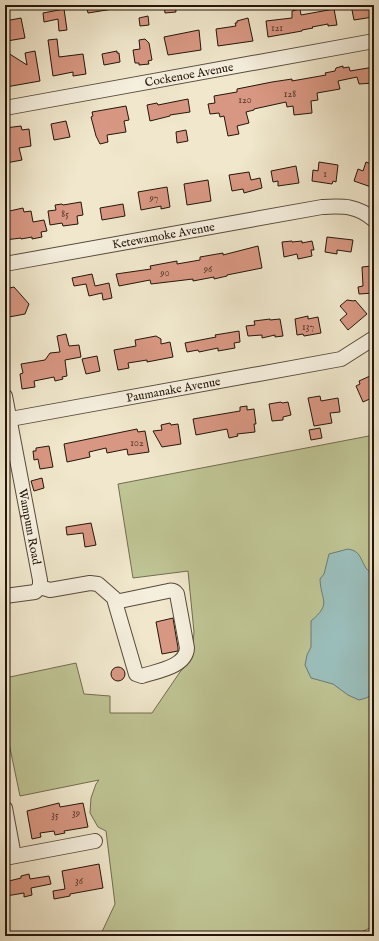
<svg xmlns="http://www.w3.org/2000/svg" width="379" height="941" viewBox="0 0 379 941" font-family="'IM FELL English',serif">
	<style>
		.green { fill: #bfc494; stroke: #726c50 }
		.water { fill: #9bbfbc; stroke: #6c7b75 }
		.building { fill: #d89782; stroke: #25150b }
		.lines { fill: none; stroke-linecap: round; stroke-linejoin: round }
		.minor-casing { stroke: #584a3b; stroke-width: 16 }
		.minor { stroke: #f5efde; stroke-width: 14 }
		.labels { text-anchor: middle; stroke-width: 3.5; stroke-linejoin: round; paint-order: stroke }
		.number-label { font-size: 10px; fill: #523629 }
		.street-label { font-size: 12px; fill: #25150b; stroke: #f5efde }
	</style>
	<rect width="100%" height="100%" fill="#f0e7cc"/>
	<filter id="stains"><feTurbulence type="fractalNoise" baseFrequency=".005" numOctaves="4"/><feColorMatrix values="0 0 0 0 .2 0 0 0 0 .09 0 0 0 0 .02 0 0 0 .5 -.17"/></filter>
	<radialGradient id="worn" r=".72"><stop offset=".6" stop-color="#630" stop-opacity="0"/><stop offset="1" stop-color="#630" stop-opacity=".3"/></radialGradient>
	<path class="green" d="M374,435v491l-21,10h-253l15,-32 -9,-73 -8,-4 -8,-14 1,-15 5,-14 3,-4 -79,16 -15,-72v-46l71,-15 8,31 26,2v17h42l28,-41 12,-14 2,-26 -6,-61 -55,7 -15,-94z"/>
	<path class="water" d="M348,549c13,2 12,10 18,19 2,3 5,5 8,7v113l-1,6 -7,4 -7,2 -11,-5 -15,-11 -22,-6 -6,-13 2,-10 4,-8v-26c21,-18 10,-19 9,-42l4,-5 5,-20z"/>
	<path class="building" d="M86,5h27v4l-25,4z
		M164,5h11l1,7 -11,1z
		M351,5h21l1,12 -19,3z
		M64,9l3,21 -8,1 -1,-12 -14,3 -1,-9z
		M300,9l1,6 33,-6 3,16 -9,1v-2l-16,3 1,1 -11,2v1l-34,6 -2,-16 26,-3v-7z
		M148,16l1,9 -9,1 -1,-8z
		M21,18l4,20 -18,3v-3h-2v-17z
		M248,18l5,23 -35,5 -2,-17 20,-3 -1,-3h2v-2z
		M199,30l2,20 -33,5 -4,-18z
		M57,39l2,18 24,-3 3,20 -13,2v-4l-20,4 -5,-36z
		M145,39l4,4 3,17 -4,1 1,3 -10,1v-2h-4l-2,-13 7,-1 -1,-9z
		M5,51l22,14 -2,-12 10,-2 5,30 -34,6z
		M117,51v2h2l1,9 -16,3 -2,-11z
		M343,66v2l6,-1 1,4 24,-4v16l-15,1 -2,-7 -19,4 2,8 -23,4 1,7 -7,1 1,12 -18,2 -1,-9 -6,1 -1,-5 -32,7v1l-8,2 3,11 -12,3 2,8 -11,2 -4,-20 -4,1 -1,-4 -9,1 -2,-10 7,-1 -1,-7 23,-4v-3l35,-7 20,-3v2l34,-6 -1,-2 10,-2 1,-3z
		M188,99l2,13 -20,3v1l-20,5 -3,-16 10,-2 1,2z
		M126,106l3,14 -5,1 2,11 -19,3 1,7 -8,2 -4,-8 -5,-19 2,-1 -1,-4z
		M66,121l4,16 -16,3 -3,-16z
		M21,126l1,4 7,-1 2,17 -12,2 3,12 -16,3 -1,-35z
		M186,130l2,11 -11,2 -1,-11z
		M319,162l19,3 -2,17 -3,-1 -1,3 -20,-3 1,-11 5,1z
		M366,162l8,3 -3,9 3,1v13l-20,-7 4,-12 5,2z
		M296,166l3,17 -21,3v-5l-5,1 -2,-11z
		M249,172l2,8 9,-2 2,10 -18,5 -1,-4 -11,2 -3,-16z
		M208,180l3,21 -24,4 -3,-21z
		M167,187l3,20 -9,2v-3l-20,4 -3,-18z
		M81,202l2,13 -6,1 1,8 -15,2 -1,-3 -12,2 -2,-14 8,-1 -1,-5 7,-1 1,1z
		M123,204l2,12 -23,4 -2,-12z
		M23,208l1,4 7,-1 2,11 11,-2 3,11 -6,1 1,5 -10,2v-2l-11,2v-1l-16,2v-28z
		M327,237l26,3 -2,12 -14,-2v4l-12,-2z
		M292,241v1l10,-1v2l10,-2 2,9h-3l1,6 -14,3 -1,-5 -13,3 -2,-15z
		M258,246l4,22 -35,7v1l-13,3v-2l-21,4v-2l-42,5 -1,-4 -31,6 -3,-12 35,-5 -1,-3 27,-5v3l23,-4v-3l23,-4v2z
		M372,266l2,27 -15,1 -1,-7 5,-1 -1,-19z
		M92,274l3,12 14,-3 3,15 -9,2 -1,-7 -13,3 -3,-12 -12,2 -2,-8z
		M14,287l15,17 -4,10 -16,3 -2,-10 -2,1v-8l2,-1 -2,-10z
		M347,300l7,1 1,-1 12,14 -19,16 -8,-10 7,-6 -7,-8z
		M308,316v3l10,-2 3,16 -17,3 -1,-2 -6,1 -2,-16z
		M270,319v1l10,-1 3,17 -8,1v-2l-13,3v-3l-14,1 -2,-10 9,-1 -1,-4z
		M239,331l1,11 -6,1 1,5 -17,3v-3l-19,4 -1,-2 -11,2 -2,-9 31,-6 -1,-2z
		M66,334l3,12 10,-1 2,12 -16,3 2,16 -5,1 1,2 -8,2 -1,-4 -20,4 1,6 -13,2 -2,-15 3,-1 -2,-9 24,-4 5,-7 10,-1 -3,-16z
		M156,336l5,3v5l9,-2 3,15 -26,5v-2l-19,3 1,5 -11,2 -4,-20 22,-4 -1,-6z
		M97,356l3,15 -14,3 -4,-15z
		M370,376l1,3 3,-2v20l-11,5 -7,-16 4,-2 -1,-3z
		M320,396l1,5 17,-3 2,14 -10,1 2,10 -18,3 -6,-28z
		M281,402l1,1 6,-1 3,13 -8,2v3l-11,1 -3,-17z
		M247,406v4l7,-1 2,15h-2l1,8 -18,2 1,2 -9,2 -2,-9 -31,6 -3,-16 47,-8v-4z
		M170,423l1,2 7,-1 3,20 -19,3 -9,-16 9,-1 -1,-5z
		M320,428l2,10 -11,2 -2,-10z
		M137,429l1,3 7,-1 4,21 -21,3 -1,-6 -20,4 -1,-5 -17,4 1,5 -23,5 -3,-18z
		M49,446l4,21 -13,2 -2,-10 -4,1 -1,-9h3v-3z
		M42,478l2,10 -10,3 -3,-10z
		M91,523l5,22 -11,2 -2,-14 -16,2 -1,-8z
		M173,618l5,30v3l-16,3 -6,-32z
		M111 674a7 7 0 1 1 14 0a7 7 0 1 1-14 0Z
		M59,803l1,4 23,-4 5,24 -24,4 1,2 -10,2 -1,-4 -14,2 1,4 -9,2 -5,-28z
		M99,864l4,24 -33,6v2l-16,3 -1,-8 12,-2 -3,-18z
		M29,874l1,5 19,-3 2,8 -20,4 1,7 -8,2v-4l-18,3v-2l-1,1v-13l16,-4v-2z"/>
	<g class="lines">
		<g class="minor-casing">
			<g id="minor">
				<path id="s1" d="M5,108l369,-67"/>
				<path id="s2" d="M5,264l317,-57c21,-1 35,-2 52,13"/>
				<path id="s3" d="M5,396l35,184v7"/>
				<path id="s4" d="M5,420l336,-61 33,-21"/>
				<path d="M40,587l10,3 40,-7 8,1 16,14 1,4 21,72 6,2c15,-5 44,-9 45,-28l-10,-54c-2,-3 -5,-4 -9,-3l-53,11"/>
				<path d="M5,596l30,-4 5,-5"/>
				<path d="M5,808l9,48"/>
				<path d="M5,858l90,-17"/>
			</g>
		</g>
		<use href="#minor" class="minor"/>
	</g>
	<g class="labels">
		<g class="number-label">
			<text x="277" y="31">121</text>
			<text x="290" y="97">128</text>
			<text x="245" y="103">120</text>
			<text x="325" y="177">1</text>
			<text x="154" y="201">97</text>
			<text x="65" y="217">85</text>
			<text x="208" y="272">96</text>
			<text x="165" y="276">90</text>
			<text x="308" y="330">137</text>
			<text x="137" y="446">102</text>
			<text x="76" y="816">39</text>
			<text x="55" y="818">35</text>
			<text x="79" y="884">36</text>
		</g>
		<g class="street-label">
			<text dy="4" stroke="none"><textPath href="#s1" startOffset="187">Cockenoe Avenue</textPath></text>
			<text dy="4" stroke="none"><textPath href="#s2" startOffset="161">Ketewamoke Avenue</textPath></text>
			<text dy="4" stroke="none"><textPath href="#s4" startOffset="171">Paumanake Avenue</textPath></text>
			<text dy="4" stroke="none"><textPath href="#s3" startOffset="133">Wampum Road</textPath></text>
		</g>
	</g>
	<rect width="379" height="941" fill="none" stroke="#f0e7cc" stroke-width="20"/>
	<rect x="6" y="6" width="367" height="929" fill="none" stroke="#25150b" stroke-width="2"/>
	<rect x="10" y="10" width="359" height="921" fill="none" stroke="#25150b"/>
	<rect width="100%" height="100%" filter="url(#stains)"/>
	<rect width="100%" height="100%" fill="url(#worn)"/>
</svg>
